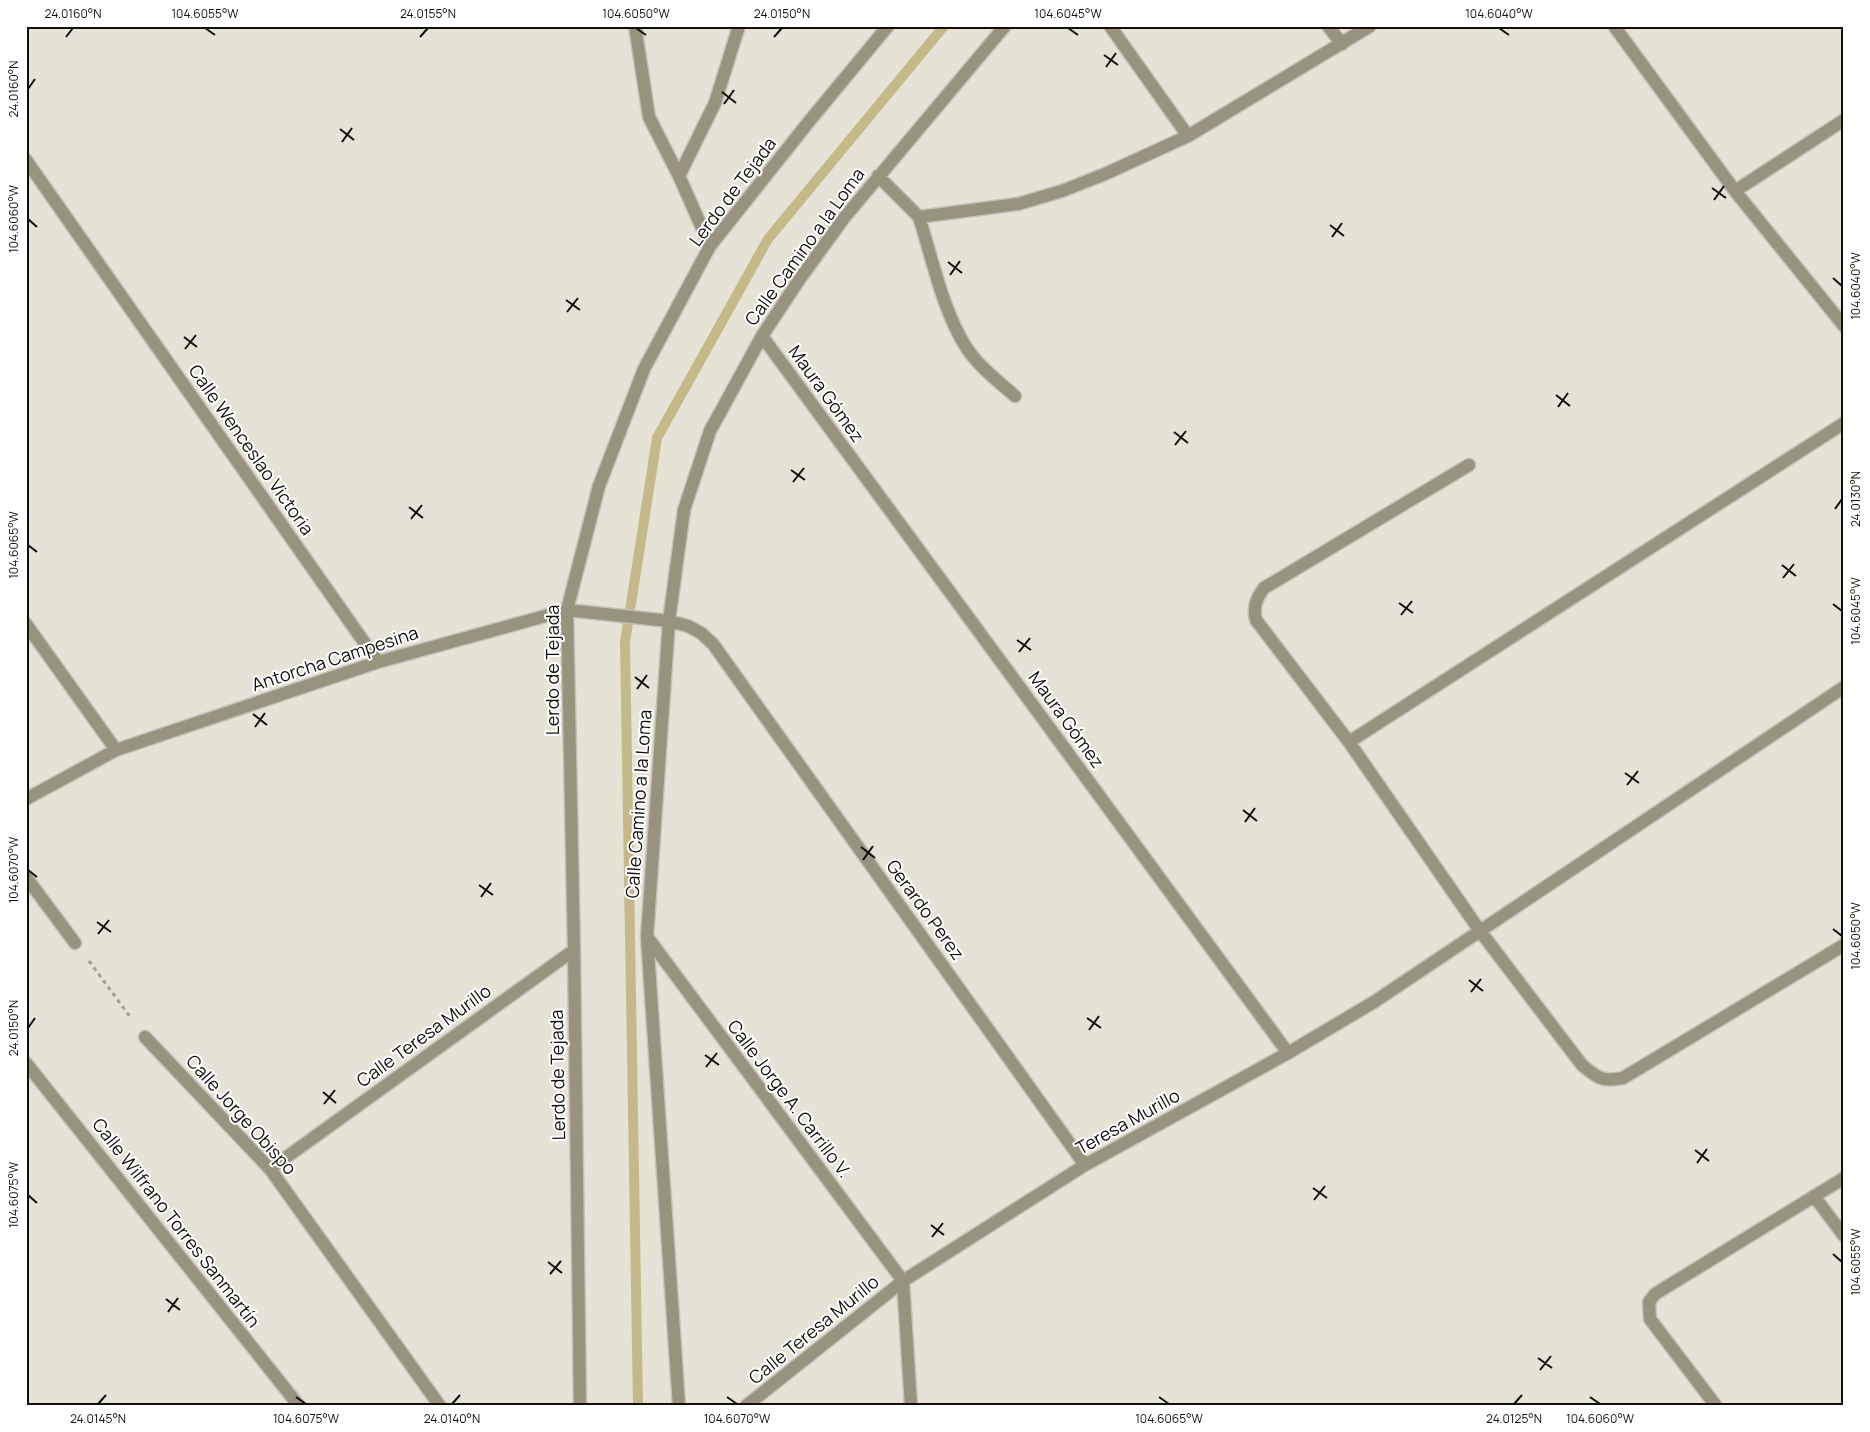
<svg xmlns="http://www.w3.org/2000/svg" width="1870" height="1432" viewBox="0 0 1870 1432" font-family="Manrope,sans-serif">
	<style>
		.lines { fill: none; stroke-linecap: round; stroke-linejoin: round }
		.stream { stroke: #c6b989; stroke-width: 10 }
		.minor-casing { stroke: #c4c1b6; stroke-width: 15 }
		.path { stroke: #a19e94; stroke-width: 3; stroke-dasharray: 4 4; stroke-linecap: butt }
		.minor { stroke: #98937f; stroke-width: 12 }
		.ticks { fill: none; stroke: #100f0b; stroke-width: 2 }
		.labels { text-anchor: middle; stroke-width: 4; stroke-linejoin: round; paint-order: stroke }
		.street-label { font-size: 18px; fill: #100f0b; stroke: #fff }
		.neatline { fill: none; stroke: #100f0b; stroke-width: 2 }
		.ticks-label { font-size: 12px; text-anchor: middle; fill: #100f0b }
	</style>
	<rect width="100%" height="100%" fill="#e6e3d6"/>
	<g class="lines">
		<path class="stream" d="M638,1406l-13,-764 32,-204 111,-199 176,-213"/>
		<g class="minor-casing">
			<path id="minor" d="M635,26l14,91 30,59 31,70
				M1110,26l78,110
				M1328,26l14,18
				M1614,26l121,165 109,135
				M26,160l352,502
				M679,176l36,-73 24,-77
				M878,176l41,41 99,-13 44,-13 43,-17 83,-38 182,-110
				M1735,191l109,-71
				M919,217c13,41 24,94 47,130 12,19 32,34 49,49
				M762,336l526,717
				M1469,465l-205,123c-8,11 -11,19 -8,32l93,122 131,189 102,134c15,13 21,17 41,13l221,-133
				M26,624l90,126
				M1349,742l495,-319
				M26,799l90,-49 262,-88 189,-52 102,11 19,5 13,7 12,11 372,521
				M26,877l49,66
				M648,938l255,343
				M145,1037l125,132 170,237
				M26,1063l273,343
				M270,1169l304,-219
				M1814,1196l30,40
				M903,1281l8,125
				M580,1406l-6,-456 -7,-340 32,-124 45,-117 66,-123 97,-122 81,-98
				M679,1406l-32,-469 22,-316 15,-111 26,-79 52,-95 37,-56 45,-62 161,-192
				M746,1406l157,-125 182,-116 203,-112 86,-51 470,-315
				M1716,1406l-66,-87 -1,-17 6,-8 189,-116"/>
		</g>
		<path class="path" d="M89,961l42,57"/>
		<use href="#minor" class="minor"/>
	</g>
	<path class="ticks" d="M205,28l10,7M636,28l10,7M1068,28l10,7M1499,28l10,7M66,37l7,-9M420,37l8,-9M774,37l8,-9M1104,55l14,10M1106,67l10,-14M28,89l7,-10M722,92l14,11M724,104l10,-14M340,129l14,11M342,142l10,-14M1712,188l14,10M1714,200l10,-14M28,219l9,8M1330,225l14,11M1332,237l10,-14M948,262l14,11M950,275l10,-14M1833,278l9,8M566,300l14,10M567,312l11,-14M184,337l13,10M185,349l11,-14M1556,395l14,11M1558,407l10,-14M1174,432l14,11M1175,445l11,-14M791,470l14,10M793,482l11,-14M409,507l14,11M1835,509l7,-10M411,519l11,-14M28,545l9,7M1782,565l14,11M1783,578l11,-14M1399,603l14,10M1833,604l9,7M1401,615l11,-14M1017,640l14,10M1019,652l11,-14M635,677l14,11M637,689l10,-14M253,714l14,11M255,727l10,-14M1625,773l14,10M1627,785l11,-14M1243,810l14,11M1245,822l10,-14M861,847l14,11M863,860l10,-14M28,870l9,7M479,885l14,10M481,897l10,-14M97,922l14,10M1833,929l9,7M98,934l11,-14M1469,980l14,11M1471,992l10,-13M1087,1018l14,10M28,1028l7,-10M1089,1030l10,-14M705,1055l14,10M706,1067l11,-14M323,1092l13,11M324,1104l11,-14M1695,1150l14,11M1697,1163l10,-14M1313,1188l14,10M28,1195l9,8M1314,1200l11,-14M931,1225l13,10M932,1237l11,-14M1833,1254l9,8M548,1262l14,11M550,1274l11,-13M166,1299l14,11M168,1312l10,-14M1538,1358l14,10M1540,1370l11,-14M296,1397l10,7M727,1397l10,7M1159,1397l10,7M1590,1397l10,7M98,1404l8,-9M452,1404l8,-9M1514,1404l8,-9"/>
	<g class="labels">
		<g class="street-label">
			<text transform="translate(733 192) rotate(-53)" y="6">Lerdo de Tejada</text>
			<text transform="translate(805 247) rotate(-54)" y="6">Calle Camino a la Loma</text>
			<text transform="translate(826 394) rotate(54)" y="6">Maura Gómez</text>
			<text transform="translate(251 450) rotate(55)" y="6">Calle Wenceslao Victoria</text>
			<text transform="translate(335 659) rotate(-18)" y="6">Antorcha Campesina</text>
			<text transform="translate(553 670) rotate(-90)" y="6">Lerdo de Tejada</text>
			<text transform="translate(1066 720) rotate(54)" y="6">Maura Gómez</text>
			<text transform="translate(639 804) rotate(-86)" y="6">Calle Camino a la Loma</text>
			<text transform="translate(925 910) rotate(54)" y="6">Gerardo Perez</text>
			<text transform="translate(424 1036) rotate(-36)" y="6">Calle Teresa Murillo</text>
			<text transform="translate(558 1075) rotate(-91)" y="6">Lerdo de Tejada</text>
			<text transform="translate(789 1099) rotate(53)" y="6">Calle Jorge A. Carrillo V.</text>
			<text transform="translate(241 1115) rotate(48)" y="6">Calle Jorge Obispo</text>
			<text transform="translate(1128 1122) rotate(-29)" y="6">Teresa Murillo</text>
			<text transform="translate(176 1223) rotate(52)" y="6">Calle Wilfrano Torres Sanmartín</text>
			<text transform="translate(814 1330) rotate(-39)" y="6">Calle Teresa Murillo</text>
		</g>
	</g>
	<rect width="1870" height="1432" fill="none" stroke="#ffffff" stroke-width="55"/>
	<rect x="28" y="28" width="1814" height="1376" class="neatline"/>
	<g class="ticks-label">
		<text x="73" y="18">24.0160°N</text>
		<text x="205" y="18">104.6055°W</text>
		<text x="428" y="18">24.0155°N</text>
		<text x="636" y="18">104.6050°W</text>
		<text x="782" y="18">24.0150°N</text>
		<text x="1068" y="18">104.6045°W</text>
		<text x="1499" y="18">104.6040°W</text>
		<text transform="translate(14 89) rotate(-90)" y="4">24.0160°N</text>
		<text transform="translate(14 219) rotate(-90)" y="4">104.6060°W</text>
		<text transform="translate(1856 286) rotate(-90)" y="4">104.6040°W</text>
		<text transform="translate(1856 499) rotate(-90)" y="4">24.0130°N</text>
		<text transform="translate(14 545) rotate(-90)" y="4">104.6065°W</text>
		<text transform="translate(1856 611) rotate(-90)" y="4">104.6045°W</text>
		<text transform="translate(14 870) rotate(-90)" y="4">104.6070°W</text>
		<text transform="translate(1856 936) rotate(-90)" y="4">104.6050°W</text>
		<text transform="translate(14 1028) rotate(-90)" y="4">24.0150°N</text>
		<text transform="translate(14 1195) rotate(-90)" y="4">104.6075°W</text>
		<text transform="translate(1856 1262) rotate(-90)" y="4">104.6055°W</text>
		<text x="98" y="1423">24.0145°N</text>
		<text x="306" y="1423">104.6075°W</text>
		<text x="452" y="1423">24.0140°N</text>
		<text x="737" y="1423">104.6070°W</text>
		<text x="1169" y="1423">104.6065°W</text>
		<text x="1514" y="1423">24.0125°N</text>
		<text x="1600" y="1423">104.6060°W</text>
	</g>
</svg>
